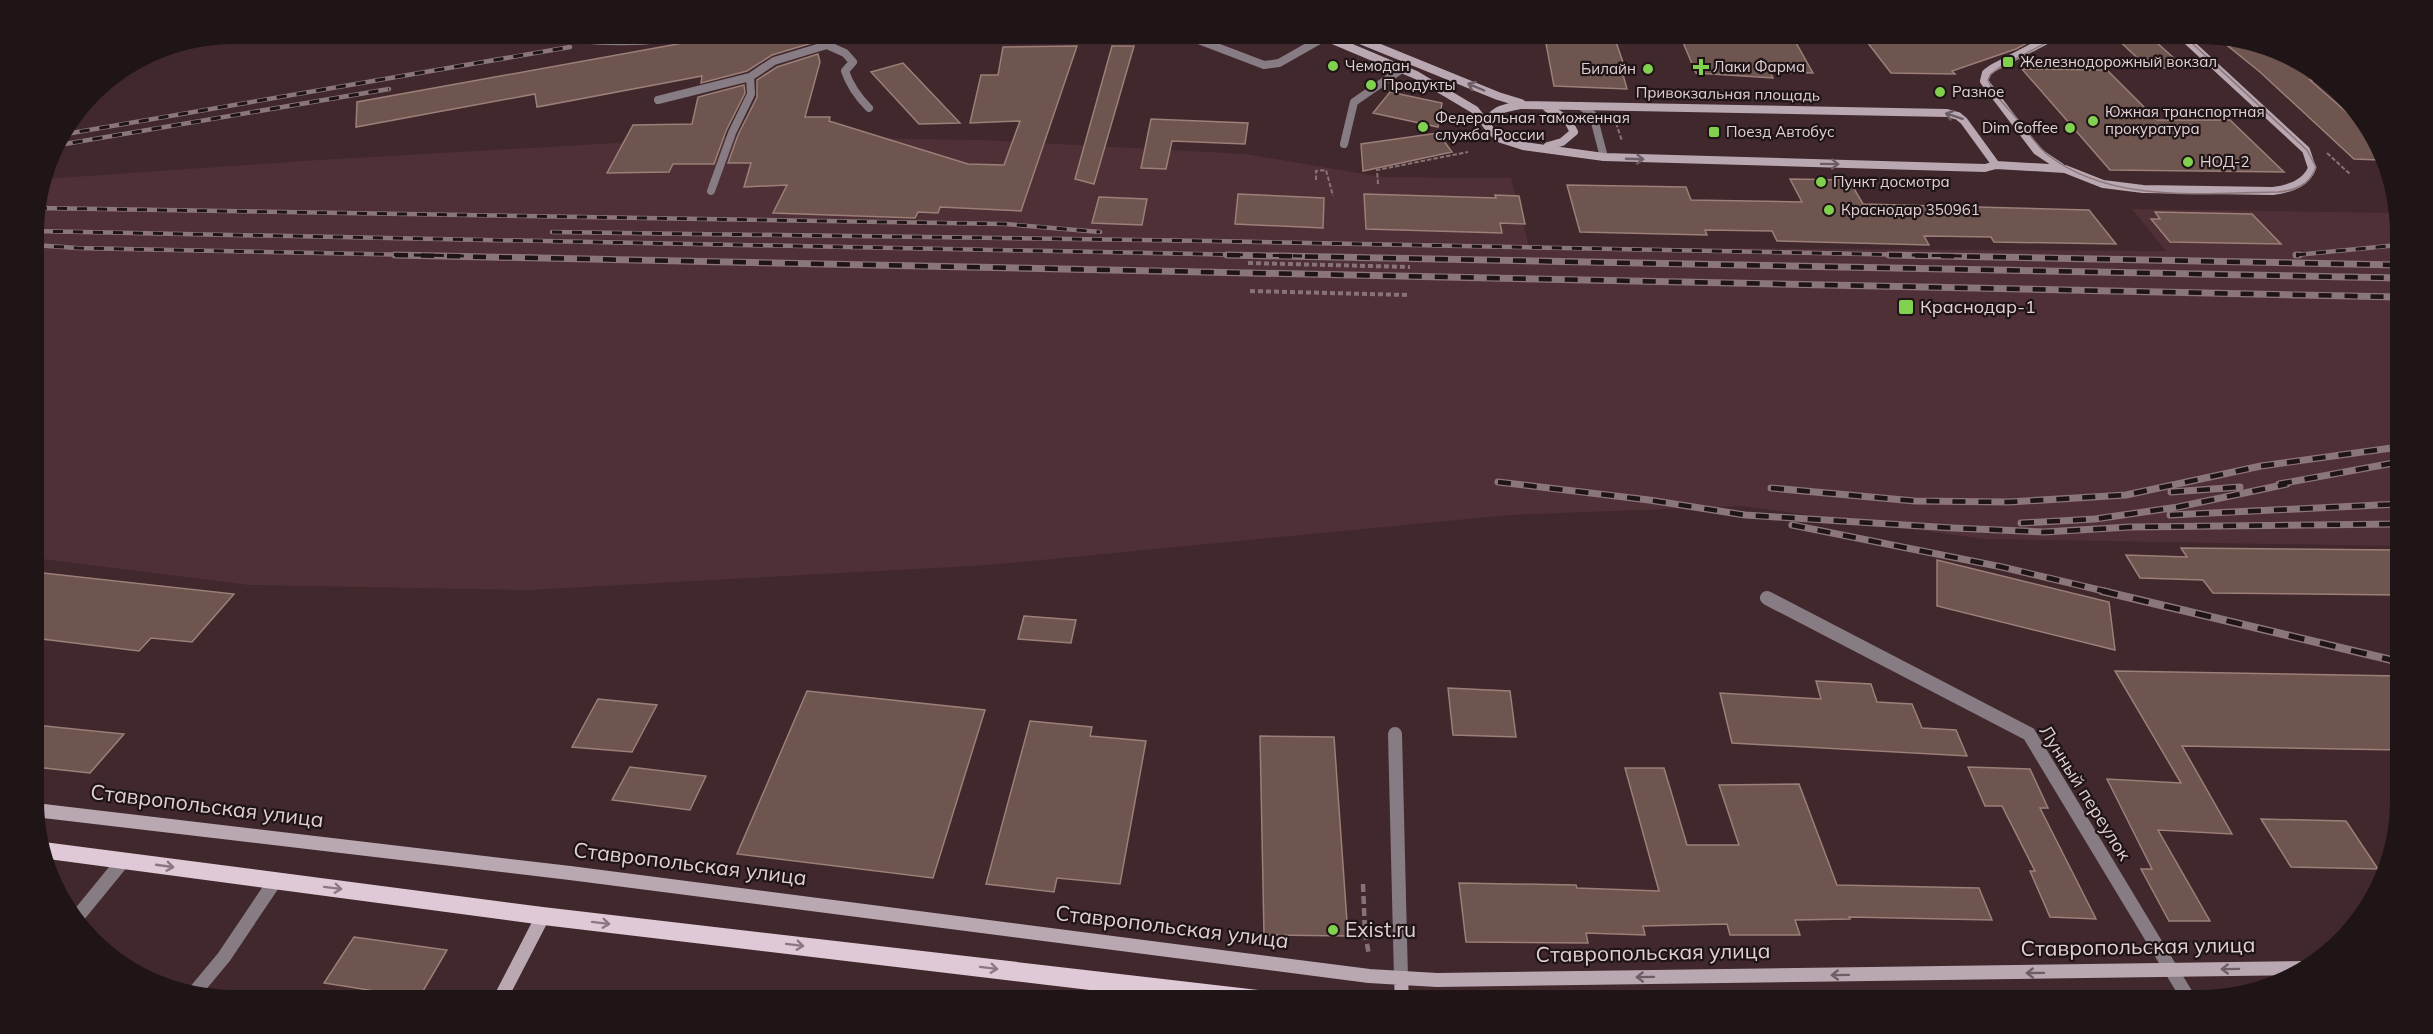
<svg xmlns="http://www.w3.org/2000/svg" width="2433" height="1034" viewBox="0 0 2433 1034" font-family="Mulish,sans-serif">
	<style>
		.built { fill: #4f3036 }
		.building { fill: #6f554f; stroke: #9b7f78; stroke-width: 1.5 }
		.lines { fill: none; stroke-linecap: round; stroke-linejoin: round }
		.path-far2 { stroke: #877276; stroke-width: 2; stroke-dasharray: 4.5 2; stroke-linecap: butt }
		.path-far1 { stroke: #877276; stroke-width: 4; stroke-dasharray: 5 3; stroke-linecap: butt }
		.path { stroke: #877276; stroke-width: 4.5; stroke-dasharray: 8 4; stroke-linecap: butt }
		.lane-far1 { stroke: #877c83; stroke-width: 8 }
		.lane { stroke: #877c83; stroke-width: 14 }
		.street { stroke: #877c83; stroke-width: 14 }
		.secondary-far1 { stroke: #b9a7b2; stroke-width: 8 }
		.secondary { stroke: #b9a7b2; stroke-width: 14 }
		.primary { fill: #e0c9d6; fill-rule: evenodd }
		.tram { stroke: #8b767a; stroke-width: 1.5 }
		.rail-far2-casing { stroke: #8b767a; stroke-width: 4.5 }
		.rail-far1-casing { stroke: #8b767a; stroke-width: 7 }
		.rail-casing { stroke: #8b767a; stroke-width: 8 }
		.rail-far2 { stroke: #1f1416; stroke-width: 3; stroke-dasharray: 10; stroke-linecap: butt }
		.rail-far1 { stroke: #1f1416; stroke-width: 4.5; stroke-dasharray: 13; stroke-linecap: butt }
		.rail { stroke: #1f1416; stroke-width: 5; stroke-dasharray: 16; stroke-linecap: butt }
		.oneway { stroke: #6c5e64 }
		.oneway2 { stroke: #897880 }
		.poi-dot { fill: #81d050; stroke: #1f1416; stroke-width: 2 }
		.labels { text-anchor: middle; stroke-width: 4.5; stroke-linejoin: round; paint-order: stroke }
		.far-poi-label { font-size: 15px; fill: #e2d1d4; stroke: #1f1416; text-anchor: start }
		.far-street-label { font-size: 15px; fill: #e2d1d4; stroke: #1f1416 }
		.poi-label { font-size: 18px; fill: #e2d1d4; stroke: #1f1416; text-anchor: start }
		.street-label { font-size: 18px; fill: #e2d1d4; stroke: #1f1416 }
		.near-street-label { font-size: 21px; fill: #e2d1d4; stroke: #1f1416 }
		.near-poi-label { font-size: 21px; fill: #e2d1d4; stroke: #1f1416; text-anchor: start }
	</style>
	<rect width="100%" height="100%" fill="#40282c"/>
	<path class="built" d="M946,33h137l-129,9z
		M735,136l247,4 264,14 135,23 130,1 18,69 637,4 -34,-42 266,4 1,333 -415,-7 -241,-33 -234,9 -519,50 -461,25 -280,-5 -215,-27 -1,-339 11,-40 259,-18z"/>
	<path class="building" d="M738,33h69l5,10 -40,12 -25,16 -46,12 1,-7 -165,31 -2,-13 -179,33 1,-25z
		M1544,33h69l13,38h-4l5,18 -73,-3z
		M1679,33h72l3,7 41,1 18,32 -43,-1 3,6 -77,-5z
		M1936,33h110l-30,16 -64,22 3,3 -64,-1 -30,-39 74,2z
		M2111,33h35l39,35h-37z
		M1077,46l-56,165 -81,-4 -2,6 -20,-1 -3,6 -142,-5 14,-28 -43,2 7,-24h-23l10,-28 19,-38v-17l20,-13 41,-13 2,8 -15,55h25l-1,4 139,43 36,1 16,-44 -50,2 11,-48h17l5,-28z
		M1112,46h22l-40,138 -19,-5z
		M2228,46l48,2 42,32h-8l57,50 12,30 -25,-1 -94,-87z
		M903,63l57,60 -41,1 -48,-52z
		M2022,69l85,1 50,50h73l54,52 -174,-2z
		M744,85l1,8 -19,38 -12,33h-41l-4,8 -62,1 26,-48 59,-1 6,-27z
		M1390,92l52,11 -4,24 -65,-14z
		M1151,119l97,4 -3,21 -73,-3 -6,28 -25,-1z
		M1438,133l14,19 -89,19 -2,-27z
		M1790,179l59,1 14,24 226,6 27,34 -122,-2 -3,-5 -67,-1 5,9 -152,-4 -5,-10 -67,-1 2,5 -127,-3 -13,-47 119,2 5,13 111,2z
		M1238,194l86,4 -1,30 -88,-4z
		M1364,194l132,4 -1,-3 24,1 6,28 -25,-1 2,10 -136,-4z
		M1099,197l48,2 -5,26 -50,-2z
		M2155,212l97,2 29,30 -111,-2 -19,-23h9z
		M2181,548l218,2v45l-186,-2 -10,-13 -63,-2 -14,-23 61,2z
		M1937,560l172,42 6,48 -178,-44z
		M34,572l200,22 -42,48 -41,-4 -12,13 -105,-13z
		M1024,616l52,4 -5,23 -53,-4z
		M2115,671l285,5v74l-218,-4 50,88 -74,-4 52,91h-41l-28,-52h11l-45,-90 74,4z
		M1816,681l55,3 6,18 35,2 10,24 34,2 11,26 -235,-13 -12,-50 101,6z
		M1448,688l62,3 6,46 -63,-2z
		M807,691l178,19 -52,168 -196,-24z
		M598,699l59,6 -25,47 -60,-5z
		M1030,721l62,6 -2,9 56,5 -26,143 -63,-6 -3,14 -68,-8z
		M35,725l89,9 -34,39 -55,-6z
		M1260,736l74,1 14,199 -84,-1z
		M630,767l76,9 -16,34 -78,-10z
		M1968,767l62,2 18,39h-8l56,111 -46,-2 -20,-46h5l-33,-65h-17z
		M1625,768h39l23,77h52l-20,-60 80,-1 38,101 142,3 13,32 -143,-3 1,2 -55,1 5,15h-70l-3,-11 -84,2 2,9 -59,-2 2,10 -122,-1 -7,-59 117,2 1,3 82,3z
		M2261,819l85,2 32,48 -87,-2z
		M354,937l93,13 -28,48 -95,-15z"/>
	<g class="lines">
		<path class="path-far2" d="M1616,123l6,18
			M2327,153l24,22
			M1316,180v-9l10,-1 7,26
			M1378,184l-1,-14 91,-18"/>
		<path class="path-far1" d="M1248,263l162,4
			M1250,291l158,4"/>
		<path class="path" d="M1363,884l2,49 4,22"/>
		<path class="lane-far1" d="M541,33c56,12 108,10 164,0
			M1180,33l84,32 15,-2 46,-26
			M827,45l18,8 8,9 -8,9c5,15 13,26 24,37
			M658,100l92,-23
			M1581,106l12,9 11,42
			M1344,144l10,-42 48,-33
			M711,191l21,-58 19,-39 -1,-17 24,-16 53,-16 -5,-12"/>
		<path class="lane" d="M1395,734l6,244
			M74,921l49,-60
			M194,993l30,-36 51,-76"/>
		<path class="street" d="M1767,598l262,136 161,267"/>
		<path class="secondary-far1" d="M1316,33l100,42 59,35 17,22 9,7 22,7 81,11 381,11 11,-3 -32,-44 -6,-5 -11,-3 -427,-8c-14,3 -29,4 -32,20
			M1343,33l155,63 23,7
			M2060,33l-67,35 -7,5 -2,8 53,70 24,16
			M1547,108l20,11 7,13 -12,10 -14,4
			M1996,165l69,4 38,15 40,5 130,2c16,-2 33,-7 39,-23l-6,-18 -127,-117"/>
		<path class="secondary" d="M35,810l535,63 799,103 68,4 872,-12
			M1401,978l1,23
			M499,1001l44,-85"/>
		<path class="primary" d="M44,842l499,65 724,84 7,3 3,7h-95l-639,-76 -495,-66 -7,-16z"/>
		<path class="tram" d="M2064,33l-65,35 -8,6 -3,6c6,16 19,27 30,40 10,12 18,25 30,35 63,49 155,38 230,37 18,-2 32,-7 38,-25l-9,-17 -126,-117"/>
		<g class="rail-far2-casing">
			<path id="rail-far2" d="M60,135l510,-88
				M53,146l336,-57
				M37,208l968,16 95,8
				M33,231l1269,25
				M552,232l659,9 752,15
				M34,245l43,3 389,8
				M2296,255l102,-10"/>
		</g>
		<g class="rail-far1-casing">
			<path id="rail-far1" d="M395,255l2004,42
				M1227,255l1172,23
				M1889,255l509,10
				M2296,255h3
				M1498,482l151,18 96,15 208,13 91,4 86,-5 269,-3
				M2279,484l120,-22
				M1771,488l144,13 94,1 117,-7 135,-29 138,-19
				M2171,492l69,-5
				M2170,515l229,-11
				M2021,523l74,-4 83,-12 109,-23
				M1792,525l210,42 106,25"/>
		</g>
		<g class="rail-casing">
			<path id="rail" d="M2102,591l298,71"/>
		</g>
		<use href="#rail-far2" class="rail-far2"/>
		<use href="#rail-far1" class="rail-far1"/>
		<use href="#rail" class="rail"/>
	</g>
	<defs><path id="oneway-shaft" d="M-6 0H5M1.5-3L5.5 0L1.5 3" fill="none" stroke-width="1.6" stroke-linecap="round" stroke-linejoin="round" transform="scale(1.5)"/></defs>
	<g class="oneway">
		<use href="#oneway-shaft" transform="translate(1476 87) rotate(-157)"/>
		<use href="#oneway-shaft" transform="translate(1954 116) rotate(-162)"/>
		<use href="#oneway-shaft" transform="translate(1635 159) rotate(2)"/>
		<use href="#oneway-shaft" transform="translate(1830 164) rotate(1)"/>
		<use href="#oneway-shaft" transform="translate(2230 969) rotate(179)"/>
		<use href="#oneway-shaft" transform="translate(2035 973) rotate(179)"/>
		<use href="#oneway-shaft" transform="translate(1840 975) rotate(179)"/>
		<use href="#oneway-shaft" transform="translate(1645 977) rotate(179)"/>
	</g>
	<g class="oneway2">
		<use href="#oneway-shaft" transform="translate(165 866) rotate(8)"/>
		<use href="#oneway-shaft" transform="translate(333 888) rotate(7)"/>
		<use href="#oneway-shaft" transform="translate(601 923) rotate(7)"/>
		<use href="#oneway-shaft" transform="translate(795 945) rotate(7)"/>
		<use href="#oneway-shaft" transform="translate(989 968) rotate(7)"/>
	</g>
	<g class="poi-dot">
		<rect x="2002" y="56" width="12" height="12" rx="3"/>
		<circle cx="1333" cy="66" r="6"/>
		<path d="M1698 58h6v6h6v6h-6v6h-6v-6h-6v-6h6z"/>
		<circle cx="1648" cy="69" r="6"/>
		<circle cx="1371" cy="85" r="6"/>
		<circle cx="1940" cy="92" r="6"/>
		<circle cx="2093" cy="121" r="6"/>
		<circle cx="1423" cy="127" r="6"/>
		<circle cx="2070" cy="128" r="6"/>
		<rect x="1708" y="126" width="12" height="12" rx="3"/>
		<circle cx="2188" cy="162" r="6"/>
		<circle cx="1821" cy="182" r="6"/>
		<circle cx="1829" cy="210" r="6"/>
		<rect x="1898" y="299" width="16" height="16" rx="3"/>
		<circle cx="1333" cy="930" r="6"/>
	</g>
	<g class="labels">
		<g class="far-poi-label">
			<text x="2020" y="67">Железнодорожный вокзал</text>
			<text x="1345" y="71">Чемодан</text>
			<text x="1713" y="72">Лаки Фарма</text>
			<text x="1636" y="74" text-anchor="end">Билайн</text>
			<text x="1383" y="90">Продукты</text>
			<text x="1952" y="97">Разное</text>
			<text x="2105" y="117">Южная транспортная<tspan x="2105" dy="17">прокуратура</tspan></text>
			<text x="1435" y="123">Федеральная таможенная<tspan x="1435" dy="17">служба России</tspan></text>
			<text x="2058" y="133" text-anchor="end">Dim Coffee</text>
			<text x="1726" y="137">Поезд Автобус</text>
			<text x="2200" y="167">НОД-2</text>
			<text x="1833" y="187">Пункт досмотра</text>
			<text x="1841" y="215">Краснодар 350961</text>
		</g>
		<g class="far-street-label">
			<text transform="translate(1728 94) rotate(1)" y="5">Привокзальная площадь</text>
		</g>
		<g class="poi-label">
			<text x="1920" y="313">Краснодар-1</text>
		</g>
		<g class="street-label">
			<text transform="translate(2085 793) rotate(58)" y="6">Лунный переулок</text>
		</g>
		<g class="near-street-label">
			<text transform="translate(207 806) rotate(7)" y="7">Ставропольская улица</text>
			<text transform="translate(690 864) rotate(7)" y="7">Ставропольская улица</text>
			<text transform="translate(1172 927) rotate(7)" y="7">Ставропольская улица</text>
			<text transform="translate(2138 947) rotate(-1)" y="7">Ставропольская улица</text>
			<text transform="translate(1653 953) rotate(-1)" y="7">Ставропольская улица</text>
		</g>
		<g class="near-poi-label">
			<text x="1345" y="937">Exist.ru</text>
		</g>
	</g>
	<path d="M0 0H2433V1034H0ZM233 44H2201A189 189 0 0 1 2390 233V801A189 189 0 0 1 2201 990H233A189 189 0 0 1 44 801V233A189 189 0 0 1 233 44Z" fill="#1f1416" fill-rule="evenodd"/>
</svg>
